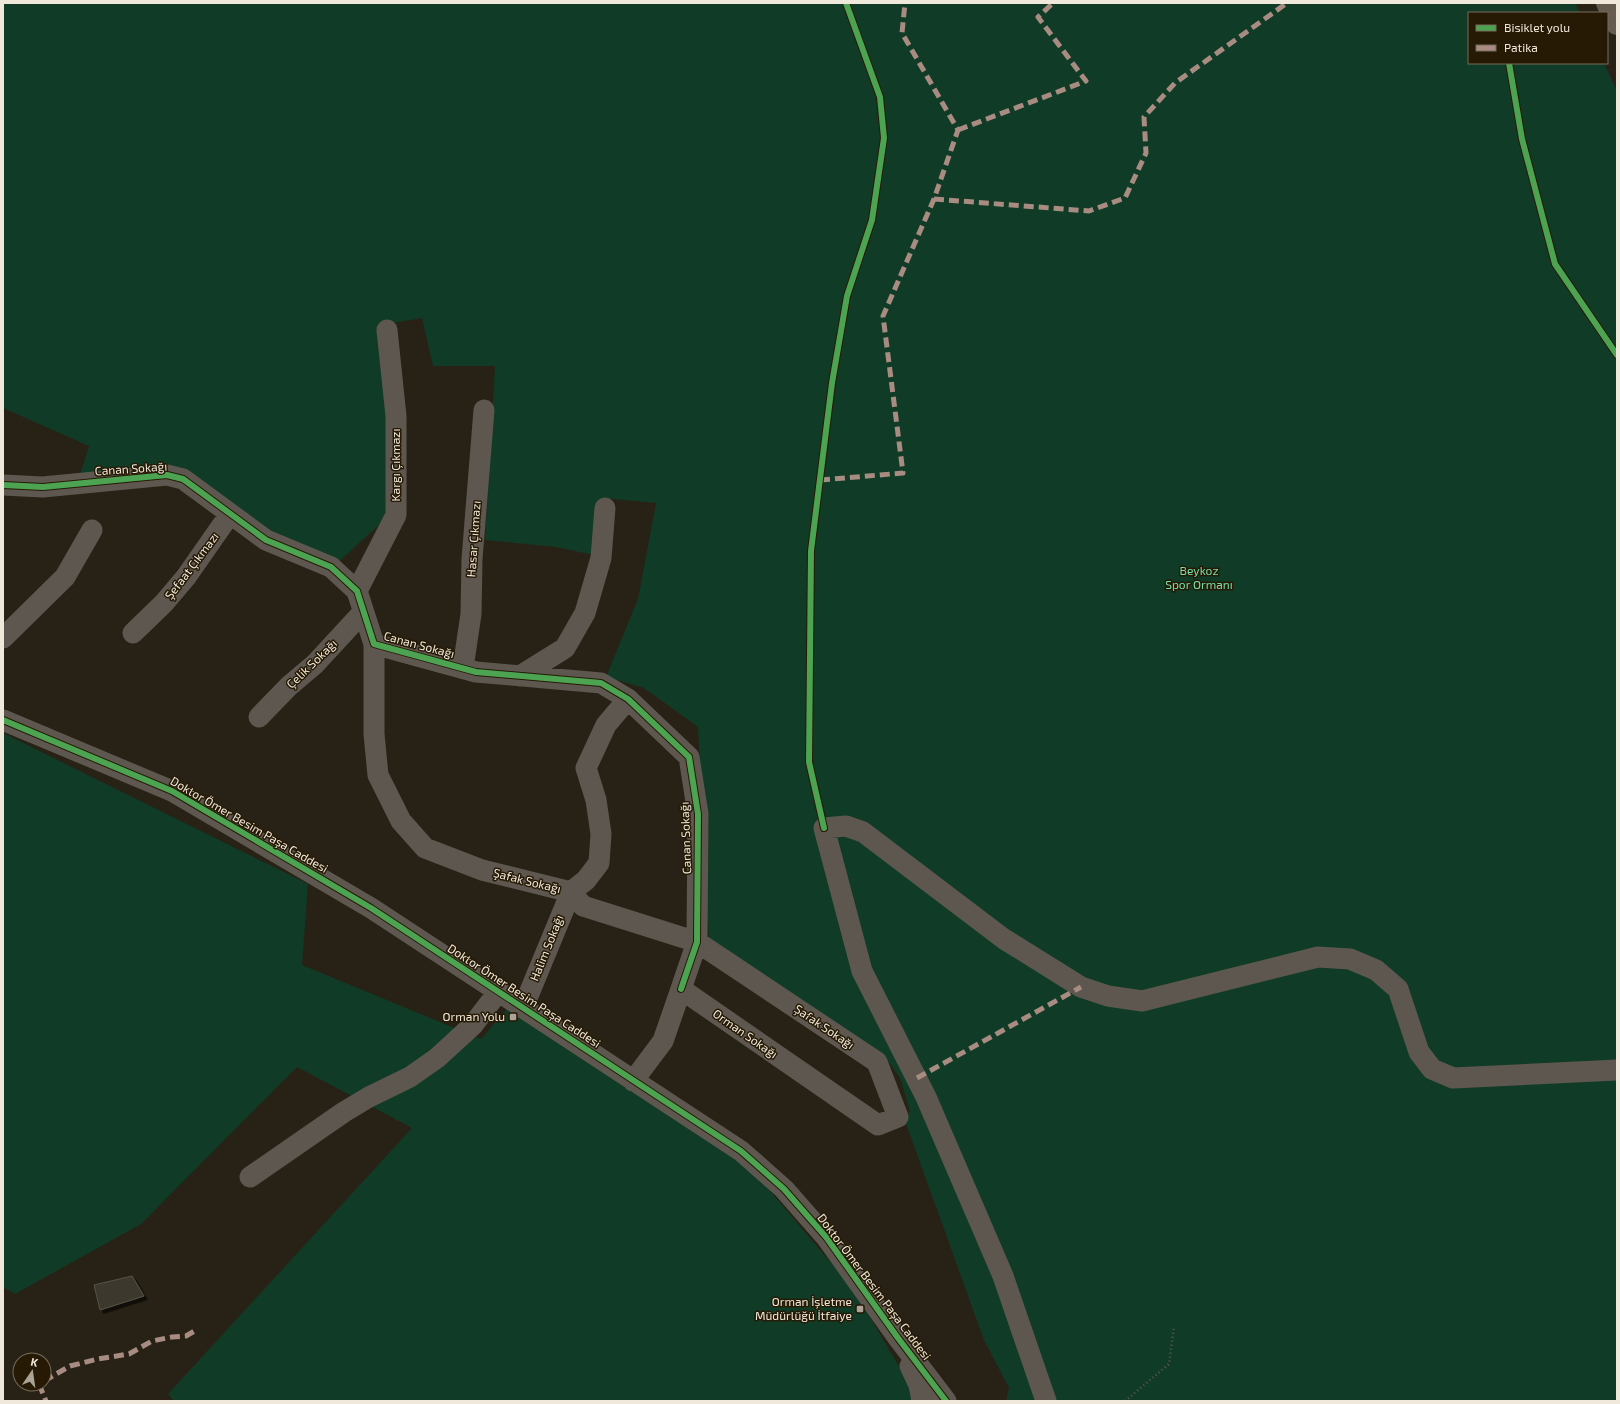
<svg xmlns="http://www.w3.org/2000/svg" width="1620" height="1404" viewBox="0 0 1620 1404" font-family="'Exo 2',sans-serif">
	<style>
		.green { fill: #103b26 }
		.building { fill: #3e392f; stroke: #575147; filter: url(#shadow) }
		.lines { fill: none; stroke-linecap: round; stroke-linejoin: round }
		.path { stroke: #605952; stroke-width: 2.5; stroke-dasharray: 1 3; stroke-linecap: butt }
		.minor { stroke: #5e574f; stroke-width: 21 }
		.highway { stroke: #665b50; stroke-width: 22 }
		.quiet { stroke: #a88b81; stroke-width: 5; stroke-dasharray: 10 5; stroke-linecap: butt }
		.cycleway-casing { stroke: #261a05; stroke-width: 8 }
		.cycleway { stroke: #4ca352; stroke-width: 6 }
		.poi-dot { fill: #aaa396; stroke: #261a05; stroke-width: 1.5 }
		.labels { text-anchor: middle; stroke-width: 3; stroke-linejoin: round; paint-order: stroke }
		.street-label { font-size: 12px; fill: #f0e8db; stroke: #261a05 }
		.park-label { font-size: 12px; fill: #76deaa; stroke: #261a05 }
		.poi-label { font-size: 12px; fill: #f0e8db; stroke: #261a05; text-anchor: end }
	</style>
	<defs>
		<filter id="shadow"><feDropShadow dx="3.5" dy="3.5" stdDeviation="0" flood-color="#0009"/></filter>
	</defs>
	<rect width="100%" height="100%" fill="#282216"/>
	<path class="green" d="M3,3h1572l5,10h-111v50h135l13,28v1310h-611l3,-13 -25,-48 -79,-219 5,-10 -10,-33 -16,-23 -175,-114 -11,-214 -54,-39 -38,-11 32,-78 18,-96 -53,-5 -9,57 -38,-8 -71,-7 10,-174h-62l-11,-48 -42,7 12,188 -57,52 -66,-28 -89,-66 -100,4 9,-29 -86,-38z
		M3,733l305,151 -6,81 179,74 31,-36 241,168 101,119 57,97v14h-737l-6,-7 244,-266 -115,-61 -156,157 -126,70 -12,-7z"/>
	<path class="building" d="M132,1276l12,20 -44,14 -6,-25z"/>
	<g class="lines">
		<path class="path" d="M1125,1401l44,-37 5,-38"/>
		<path class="minor" d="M3,485l40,2 124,-12 16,4 83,61 65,27 26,24 17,53 102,28 125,11 27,16 61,58 9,57 -1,128 -16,47
			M357,591l39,-76v-99l-9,-86
			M133,633l31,-30 22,-26 44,-63
			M3,638l62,-61 27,-47
			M374,644v90l4,41 23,46 24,27 57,22 89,22 12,14 114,36 180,120 21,55 -20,8 -197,-136 -18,52 -30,40
			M463,668l8,-54 1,-55 12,-149
			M520,676l45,-28 20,-35 16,-55 4,-50
			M259,717l30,-31 26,-22 48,-52
			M3,720l169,71 199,117 370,243 43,38 42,48 72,101 48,63
			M523,1008l48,-116 15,-12 13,-17 2,-29 -5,-34 -10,-32 20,-43 22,-26
			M250,1177l94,-65 25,-15 41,-20 27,-19 36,-33 25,-33
			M910,1366l9,19 3,16
			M1046,1401l-43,-125 -77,-179 -64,-126 -38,-143 22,-2 17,6 141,107 77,48 27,9 34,5 176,-44 32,2 26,11 22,19 21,63 13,17 21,9 164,-8"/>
		<path class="highway" d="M1607,3l10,21"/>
		<path class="quiet" d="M958,130l128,-49 -48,-64 15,-14
			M934,199l155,12 36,-13 21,-45 -2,-36 31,-34 112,-80
			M820,480l83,-7 -20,-157 51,-117 24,-69 -56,-97 3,-30
			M917,1078l164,-91
			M44,1381l26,-15 28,-7 31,-5 23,-13 20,-4 14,-1 12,-7
			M39,1384l7,17"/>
		<g class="cycleway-casing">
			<path id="cycleway" d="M1509,63l13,76 33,125 62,91
				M3,485l40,2 124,-12 16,4 83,61 65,27 26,24 17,53 102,28 125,11 27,16 61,58 9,57 -1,128 -16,47
				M3,720l169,71 199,117 370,243 43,38 42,48 72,101 48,63
				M824,828l-15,-66 2,-211 21,-168 15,-87 25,-76 12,-82 -4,-41 -34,-94"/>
		</g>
		<use href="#cycleway" class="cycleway"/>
	</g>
	<g class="poi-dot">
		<rect x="509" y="1013" width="8" height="8" rx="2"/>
		<rect x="856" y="1305" width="8" height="8" rx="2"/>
	</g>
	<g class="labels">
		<g class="street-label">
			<text transform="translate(396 465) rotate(-90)" y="4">Kargı Çıkmazı</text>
			<text transform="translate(131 469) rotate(-4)" y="4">Canan Sokağı</text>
			<text transform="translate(474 539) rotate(-86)" y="4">Hasar Çıkmazı</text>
			<text transform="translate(192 566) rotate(-53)" y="4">Şefaat Çıkmazı</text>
			<text transform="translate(419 645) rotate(15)" y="4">Canan Sokağı</text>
			<text transform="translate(312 664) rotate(-44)" y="4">Çelik Sokağı</text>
			<text transform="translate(249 825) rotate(30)" y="4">Doktor Ömer Besim Paşa Caddesi</text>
			<text transform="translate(686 838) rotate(-92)" y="4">Canan Sokağı</text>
			<text transform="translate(527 881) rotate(14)" y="4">Şafak Sokağı</text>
			<text transform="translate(547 948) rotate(-68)" y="4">Halim Sokağı</text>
			<text transform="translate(524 996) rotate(33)" y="4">Doktor Ömer Besim Paşa Caddesi</text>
			<text transform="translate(824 1027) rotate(34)" y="4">Şafak Sokağı</text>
			<text transform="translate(745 1034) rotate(35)" y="4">Orman Sokağı</text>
			<text transform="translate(874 1287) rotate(53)" y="4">Doktor Ömer Besim Paşa Caddesi</text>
		</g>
		<g class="park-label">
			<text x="1199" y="575">Beykoz<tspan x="1199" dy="14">Spor Ormanı</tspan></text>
		</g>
		<g class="poi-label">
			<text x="505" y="1021">Orman Yolu</text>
			<text x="852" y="1306">Orman İşletme<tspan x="852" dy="14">Müdürlüğü İtfaiye</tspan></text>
		</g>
	</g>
	<rect width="1620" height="1404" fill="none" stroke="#f0e8db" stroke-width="8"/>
	<rect x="1468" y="12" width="140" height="52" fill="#261a05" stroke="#776c5b"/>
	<rect x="1476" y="25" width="20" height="6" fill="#4ca352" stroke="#776c5b"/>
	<text x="1504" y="32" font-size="12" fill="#f0e8db">Bisiklet yolu</text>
	<rect x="1476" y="45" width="20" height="6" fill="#a88b81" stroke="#776c5b"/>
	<text x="1504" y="52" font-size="12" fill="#f0e8db">Patika</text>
	<g transform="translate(32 1372) rotate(13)"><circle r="19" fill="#261a05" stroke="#776c5b"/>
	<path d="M0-3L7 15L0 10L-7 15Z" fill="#aaa396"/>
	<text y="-6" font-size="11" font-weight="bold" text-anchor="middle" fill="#f0e8db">K</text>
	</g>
</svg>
